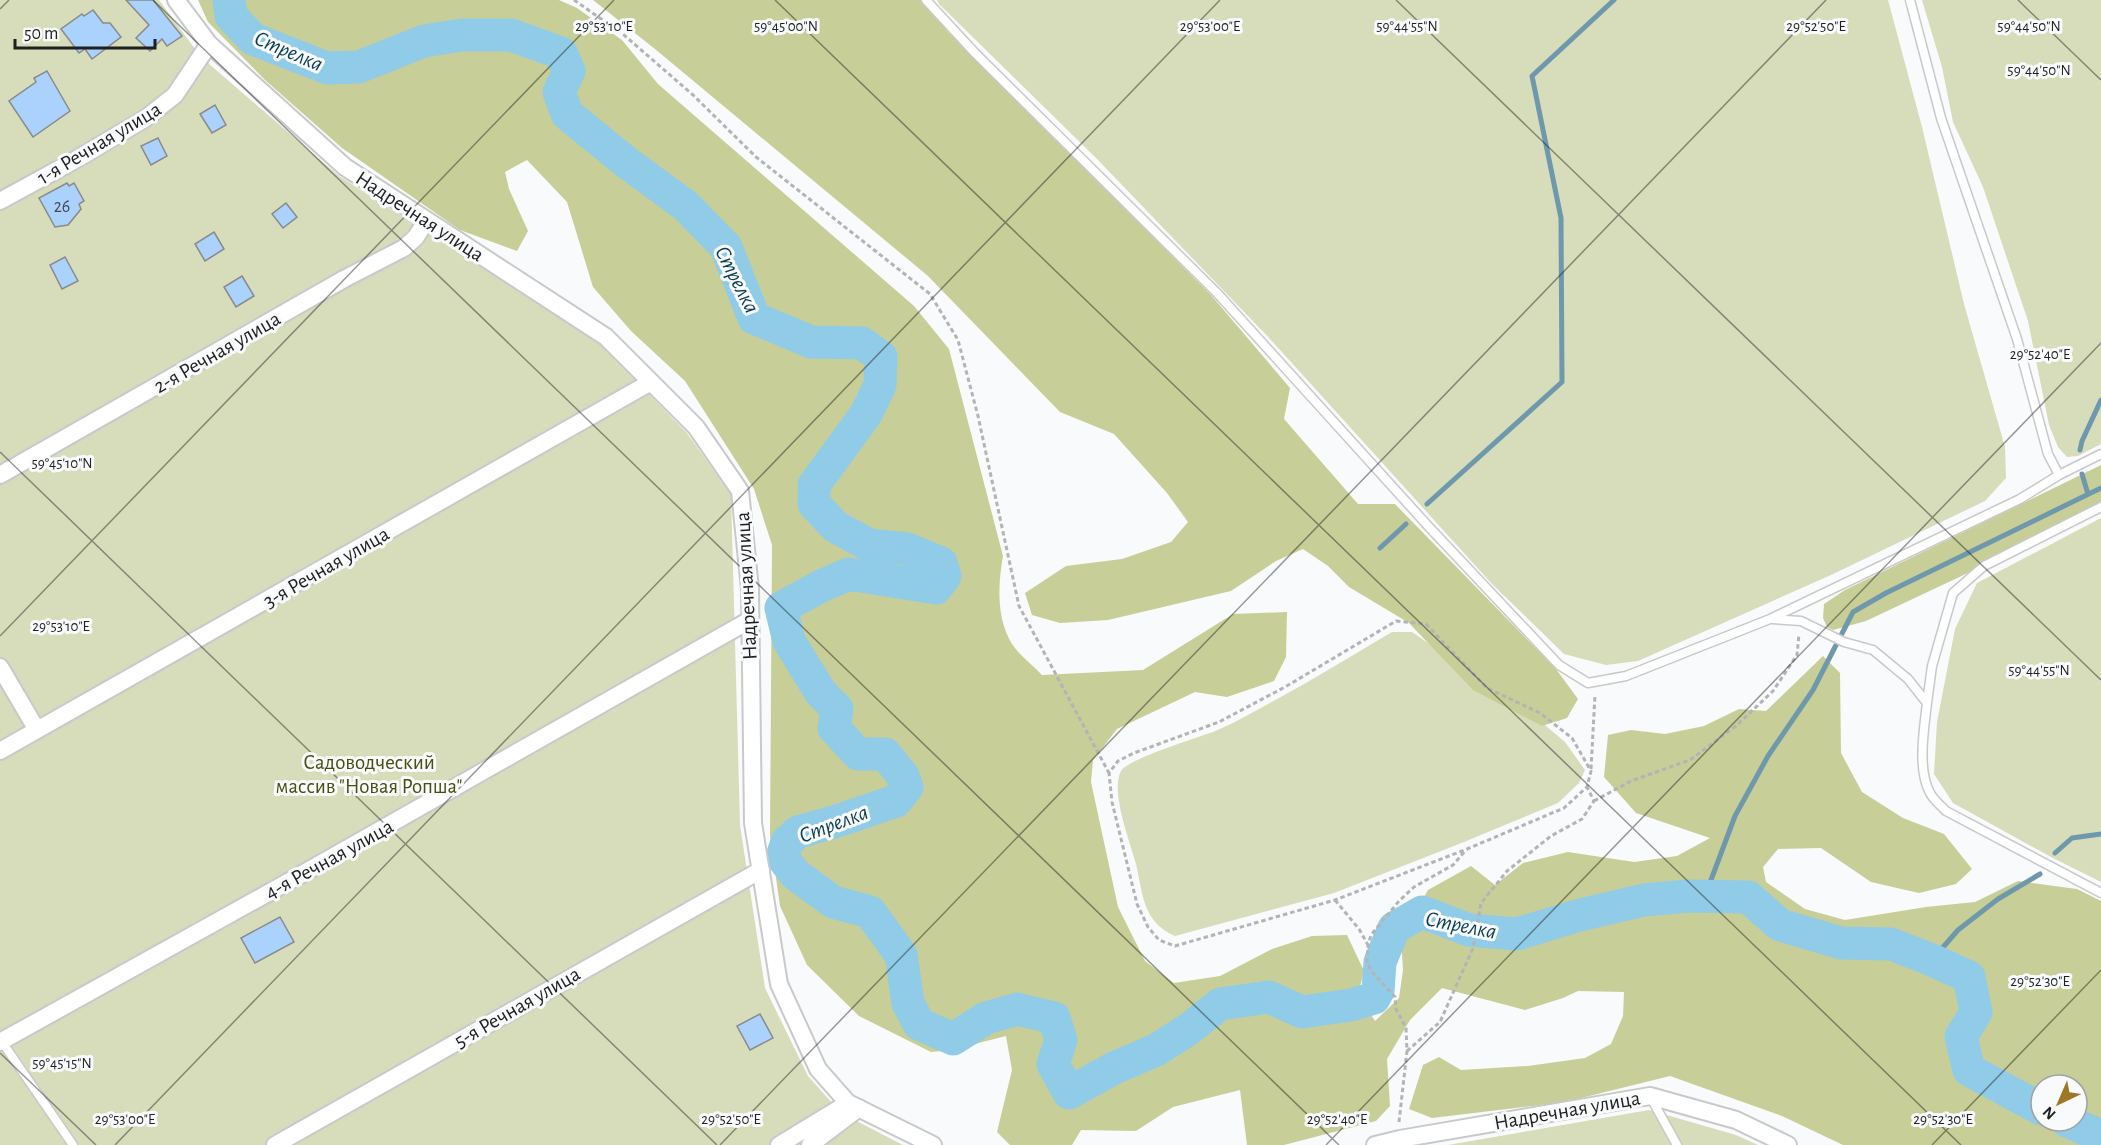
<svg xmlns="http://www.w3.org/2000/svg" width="2101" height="1145" viewBox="0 0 2101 1145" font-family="'Alegreya Sans',sans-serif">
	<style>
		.green { fill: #d7dcba }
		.forest { fill: #c7ce97; fill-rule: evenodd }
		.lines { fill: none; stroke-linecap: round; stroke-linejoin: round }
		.stream { stroke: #6e98ac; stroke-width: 5 }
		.river { stroke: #90cce8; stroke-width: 33 }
		.building { fill: #aad2fd; stroke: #898a8b; stroke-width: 1.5 }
		.lane-casing { stroke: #c8c9ca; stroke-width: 11 }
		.street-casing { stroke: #c8c9ca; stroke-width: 20 }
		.path { stroke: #b3b4b5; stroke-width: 3; stroke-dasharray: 4.5 3; stroke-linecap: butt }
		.lane { stroke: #fff; stroke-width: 8 }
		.street { stroke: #fff; stroke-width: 16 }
		.ticks { fill: none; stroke: #1e1f1f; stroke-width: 1.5; stroke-opacity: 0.45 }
		.labels { text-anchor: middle; stroke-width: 6; stroke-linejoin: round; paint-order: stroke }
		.number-label { font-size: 18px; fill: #414c56 }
		.street-label { font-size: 21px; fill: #1e1f1f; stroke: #f9fafb }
		.park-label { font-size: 21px; fill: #494e10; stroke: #f9fafb }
		.water-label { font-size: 22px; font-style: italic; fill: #0a3e52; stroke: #f9fafb }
		.ticks-label { font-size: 15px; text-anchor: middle; fill: #1e1f1f; stroke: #f9fafb; stroke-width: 6; stroke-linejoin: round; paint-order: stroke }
	</style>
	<rect width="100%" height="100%" fill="#f9fafb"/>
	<path class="green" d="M0,0h159l42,57 138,119 260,167 88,90 44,62 9,330 25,163 43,88 33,37 62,32h-903z
		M937,0h951l34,127 42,177 41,143 1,31 -21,23 -154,74 -193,86 -32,4 -42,-11 -72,-70 -221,-244 -174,-181 -158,-155z
		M1922,0h179v444l-23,12 -11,1 -9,-10 -9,-22 -21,-104 -45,-134 -30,-65 -11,-55z
		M2101,518v364l-50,-25 -98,-54 -19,-29 3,-52 18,-93 22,-46z
		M1392,632h20l122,84 31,26 20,28 -6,13 -21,20 -94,39 -130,51 -159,43c-32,-14 -32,-41 -39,-72 -6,-22 -26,-73 -15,-93 7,-12 75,-33 92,-39 20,-8 38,-19 57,-29 41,-22 81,-47 122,-71z
		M1649,1110l87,25 22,10h-310z"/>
	<path class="forest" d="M198,0h361l18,8 45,32 36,44 256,222 35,43 54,207c-5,28 -7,62 9,88 7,11 21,21 30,31l101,-5 90,-56 54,-2 -1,45 -12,24 -47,16 -32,-5 -78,37 -24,31 -2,22 27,125 27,54 29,22 46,-7 52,-27 40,-13 35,-1 17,36 -6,24 17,26 24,-23 4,-28 -2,-33 27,-47 43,-24 24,19 28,-22 45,-11 66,10 43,-6 33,-18 -74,-25 -32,-36 4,-42 23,-5 34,4 39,-8 35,-17 27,2 57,-55 17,17 1,80 21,39 41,26 41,16 28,35 -16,15 -37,9 -48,-11 -50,-34 -43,1 -15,18 3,15 39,27 40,11 81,-13 49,-5 43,-21 59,8 24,12v244h-258l-61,-29 -112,-40 -105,26 -133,16 -23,-9 14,-44 16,-8 22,13 67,-4 57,-8 26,-14 12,-28 1,-24 -46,-1 -15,7 -38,12 -83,-22 -32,32 -23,39 3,47 -14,15 -92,24h-37l-7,-55 -67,17 -37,24 -55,-1 -9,15h-62l-13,-13 15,-62 -6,-34 -55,14 -20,2 -72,-36 -52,-51 -27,-59 -10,-70 2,-291 -18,-56 -69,-108 -54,-50 -38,-44 -26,-85 -40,-42 -22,12 4,17 19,42 -11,20 -57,-21 -118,-82 -77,-68 -57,-58zM2041,1085h36v36h-36z
		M593,0h330l25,32 263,263 79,93 -6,31 74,85h37l161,165 22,30 -11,19 -25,8 -69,-36 -64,-67 -60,-36 -21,-21 -25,-17 -27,12 -45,30 -123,29 -48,3 -28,-8 -7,-22 41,-27 56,-7 49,-17 17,-20 -21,-29 -53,-59 -54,-22 -132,-136 -273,-227z
		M2101,465v45l-235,111 -33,9 -6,-3 -4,-9 1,-14 21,-14z"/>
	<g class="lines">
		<path class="stream" d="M2080,450l2,-9 19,-41
			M2082,474l6,20
			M1427,504l135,-122 -1,-164 -29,-142 82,-76
			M1380,548l26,-24
			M2055,853l17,-15 29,-4
			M1705,896l30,-80 33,-60 45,-66 40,-78 33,-19 215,-105
			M1932,960l26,-30 40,-31 42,-25"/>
		<path class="river" d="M229,0l2,16 22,23 74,29 32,-1 65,-26 38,-6h49l50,18 8,18 -10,21 8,22 59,48 60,44 40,41 28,71 57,24 51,1 19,14 -1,28 -14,29 -52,71v19l22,23 33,18 38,4 34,14 4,13 -9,12 -87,-14 -28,12 -40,22 8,33 32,52 16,16 -3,19 24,26h27l18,22 4,11 -11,14 -62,21 -36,10 -11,10 -5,15 13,17 38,28 37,10 31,43 7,48 11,21 34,15 33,-21 31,-9 37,9 7,22 -8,24 16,29 45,-25 42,-18 33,-21 31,-25 49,-7 33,15 49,-7 23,-7 4,-7 2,-29 14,-34 28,-16 47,18 48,4 63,-19 64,-15 44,-4 60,1 32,28 61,18 50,1 41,16 37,17 7,35 -15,25 8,33 72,39
			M2067,1121l34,15"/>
	</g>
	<path class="building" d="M126,0h27l29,36 -15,10 -5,-7 -12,12 -14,-13 13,-13z
		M93,10l10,13h7l11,14 -29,22 -7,-10 -6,4 -18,-24 21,-15 2,2z
		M47,71l23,40 -37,26 -24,-36 27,-19 -2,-4z
		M215,105l11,20 -14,8 -12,-19z
		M158,138l9,18 -16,9 -10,-19z
		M67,183l2,3 5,-3 10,18 -5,3 2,5 -13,16 -13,2 -16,-29z
		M286,203l11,14 -14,11 -11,-14z
		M214,232l10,17 -19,12 -10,-17z
		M65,257l13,24 -16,8 -12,-24z
		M242,276l12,20 -18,11 -12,-20z
		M280,917l14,25 -39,21 -14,-25z
		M760,1014l13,24 -23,12 -13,-24z"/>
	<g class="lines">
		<g class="lane-casing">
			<path id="lane" d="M926,0l49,53 243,241 211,233 130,138 29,18 38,-7 144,-57 250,-120 39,-24 42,-21
				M1910,0l31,118 76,221 31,115 11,21
				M1772,619l29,2 43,21 29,8 35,29 19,24c-3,26 -10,66 3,90 3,6 11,13 16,18l155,82
				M1927,703l5,-37 21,-73 31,-27 117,-59
				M0,1039l73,106
				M1651,1098l26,47"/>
		</g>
		<g class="street-casing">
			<path id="street" d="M176,0l33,44 136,123 261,170 90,90 44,64 10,98 3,234 26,161 39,85 30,34 85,42
				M0,201l77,-42 69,-41 29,-23 34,-51
				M0,475l344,-196 60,-31 12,-11 10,-16
				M0,667l37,63
				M0,751l651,-369
				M0,1042l295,-164 455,-258
				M275,1145l486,-275
				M779,1145l69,-42
				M810,1145l49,-37
				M1375,1145l25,-6 250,-43 86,24 52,25"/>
		</g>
		<path class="path" d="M574,0l50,35 69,60 63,62 174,137 28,46 20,76 41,190 90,167
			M1396,621l30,3 61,64 53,25 32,25 19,33 -4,16 -23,21 -97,41 -132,51 -160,46 -16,-6 -11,-13 -11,-23 -25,-102 -3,-29 9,-12 16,-8 85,-31 66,-35z
			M1591,769l4,-74
			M1594,801l37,-20 59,-21 46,-34 37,-35 24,-36 2,-21
			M1335,900l24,29 9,16
			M1407,1051l33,-29 33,-74 8,-45 26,-32 44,-35 31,-17 12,-18 -7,-14
			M1399,1122l8,-71 -1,-23 -10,-19 -1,-12 -24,-26 -4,-10 1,-16 3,-10 28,-34 15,-14 39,-22 12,-14"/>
		<use href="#lane" class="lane"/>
		<use href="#street" class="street"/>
	</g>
	<path class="ticks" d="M153,0l1186,1145M775,0l1186,1145M1396,0l705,680M2018,0l83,80M0,9l9,-9M0,452l717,693M0,636l614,-636M0,1053l96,92M115,1145l1105,-1145M720,1145l1106,-1145M1326,1145l775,-802M1932,1145l169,-175"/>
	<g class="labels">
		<g class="number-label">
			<text x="62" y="212">26</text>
		</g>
		<g class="street-label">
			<text transform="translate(99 143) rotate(-31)" y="7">1-я Речная улица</text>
			<text transform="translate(420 216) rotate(33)" y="7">Надречная улица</text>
			<text transform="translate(217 352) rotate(-30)" y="7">2-я Речная улица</text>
			<text transform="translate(326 567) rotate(-30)" y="7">3-я Речная улица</text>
			<text transform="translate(746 586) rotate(-93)" y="7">Надречная улица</text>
			<text transform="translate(329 859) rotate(-29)" y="7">4-я Речная улица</text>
			<text transform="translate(517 1007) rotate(-30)" y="7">5-я Речная улица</text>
			<text transform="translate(1567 1110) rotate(-10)" y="7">Надречная улица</text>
		</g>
		<g class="park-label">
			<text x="369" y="769">Садоводческий<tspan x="369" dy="24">массив "Новая Ропша"</tspan></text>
		</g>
		<g class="water-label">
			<text transform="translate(289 50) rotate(23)" y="8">Стрелка</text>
			<text transform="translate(738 279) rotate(63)" y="8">Стрелка</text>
			<text transform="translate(833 823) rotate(-21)" y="8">Стрелка</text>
			<text transform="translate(1461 924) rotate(11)" y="8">Стрелка</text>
		</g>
	</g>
	<g class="ticks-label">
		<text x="786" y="31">59°45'00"N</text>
		<text x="1407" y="31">59°44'55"N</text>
		<text x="2029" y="31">59°44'50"N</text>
		<text x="1210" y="31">29°53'00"E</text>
		<text x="1816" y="31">29°52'50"E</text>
		<text x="604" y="31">29°53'10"E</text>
		<text x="2039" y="75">59°44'50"N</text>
		<text x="2040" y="359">29°52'40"E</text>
		<text x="62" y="468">59°45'10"N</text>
		<text x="61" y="631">29°53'10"E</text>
		<text x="2039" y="675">59°44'55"N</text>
		<text x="2040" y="986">29°52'30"E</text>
		<text x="62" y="1068">59°45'15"N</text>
		<text x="125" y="1124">29°53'00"E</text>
		<text x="731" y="1124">29°52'50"E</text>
		<text x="1337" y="1124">29°52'40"E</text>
		<text x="1943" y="1124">29°52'30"E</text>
	</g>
	<g transform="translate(2059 1103) rotate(224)"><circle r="28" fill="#f9fafb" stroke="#a1a2a3" stroke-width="1.5"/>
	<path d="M0-4.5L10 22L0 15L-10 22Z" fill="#a07726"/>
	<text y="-9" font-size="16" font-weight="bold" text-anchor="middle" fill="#1e1f1f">N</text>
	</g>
	<path d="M15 39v9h140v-9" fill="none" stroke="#1e1f1f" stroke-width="3"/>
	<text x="24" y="39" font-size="18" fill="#1e1f1f" stroke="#f9fafb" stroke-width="4.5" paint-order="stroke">50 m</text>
</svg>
